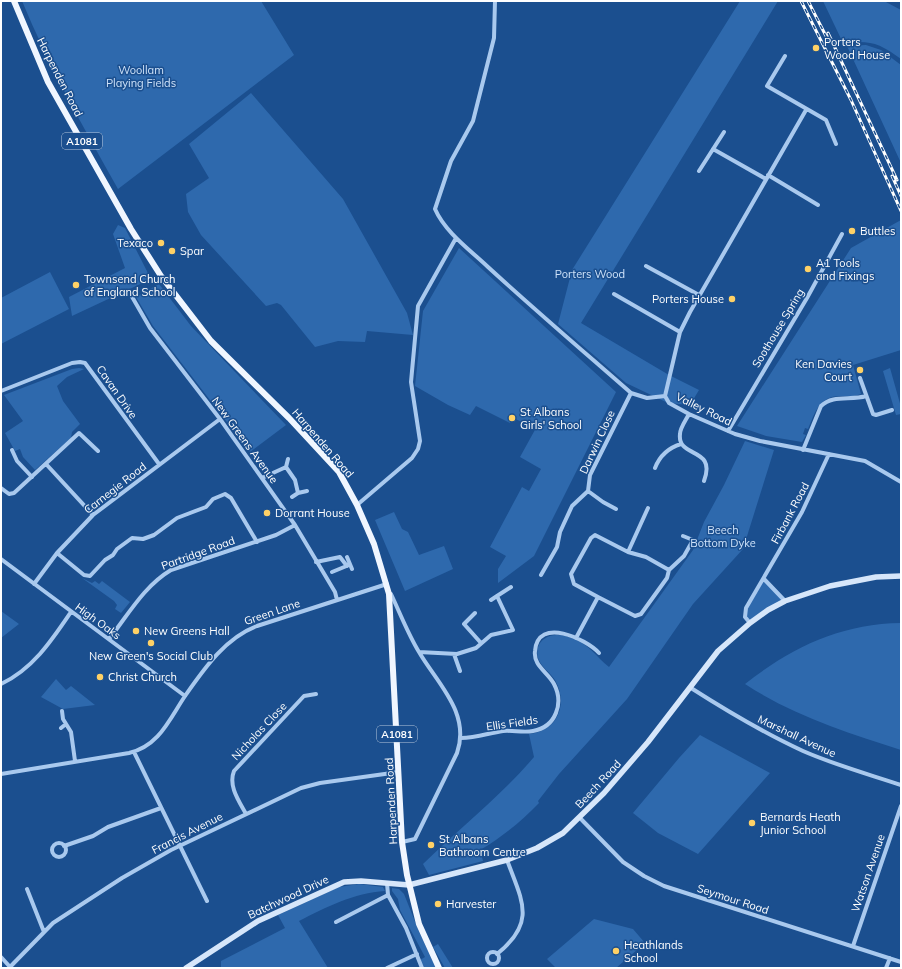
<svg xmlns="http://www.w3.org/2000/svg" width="902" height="969" viewBox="0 0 902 969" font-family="Mulish,sans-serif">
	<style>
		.green { fill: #2e69ad }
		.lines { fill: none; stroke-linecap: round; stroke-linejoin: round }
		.street { stroke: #a9c9ee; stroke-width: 4 }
		.secondary { stroke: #d6e6fa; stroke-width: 5.5 }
		.primary { stroke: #f0f6ff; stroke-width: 6 }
		.rail-casing { stroke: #fff; stroke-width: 3 }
		.rail { stroke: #1b4f8f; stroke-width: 1.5; stroke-dasharray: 4.5; stroke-linecap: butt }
		.poi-dot { fill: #ffd166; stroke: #1b4f8f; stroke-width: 1.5 }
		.labels { text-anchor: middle; stroke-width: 3; stroke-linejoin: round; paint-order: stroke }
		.shield { fill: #1b4f8f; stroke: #bbcadd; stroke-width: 1 }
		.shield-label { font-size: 10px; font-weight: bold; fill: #fff }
		.poi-label { font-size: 11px; fill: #fff; stroke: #1b4f8f; text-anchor: start }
		.park-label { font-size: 11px; fill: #cfe3fa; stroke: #1b4f8f }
		.street-label { font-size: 11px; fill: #fff; stroke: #1b4f8f }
	</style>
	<rect width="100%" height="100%" fill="#1b4f8f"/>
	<path class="green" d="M22,1h239l33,54 -176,134c-35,-62 -69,-123 -96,-188z
		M740,1h38l-197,322 88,52 30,15 -9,15 -22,-2 -42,-20 -68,-59 14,-54z
		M823,1h61l17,9v49c-22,-16 -30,-19 -58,-16z
		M866,45l15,5 20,15v98l-54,-117z
		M251,93l92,106 64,114 6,22 -46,-4 -2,11 -27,-1 -23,6 -34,-42 -4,-2 -11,3 -65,-71 -13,-23 -2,-18 23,-16 -20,-34z
		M901,220v130l-48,15 8,29c-7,3 -13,2 -21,2 -21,0 -25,17 -32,33l-3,-1 -2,6 3,1 -4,7 -36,-6 -29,-10 114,-178z
		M118,225l7,3 26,51 -79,37 -3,-19 56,-29 -12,-34z
		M459,248l157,144 -82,164 -36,27v-14l8,-13 -16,-9 32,-60 7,4 12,-22 -21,-12 16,-29 -23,-10 -3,5 -34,-17 -6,9 -22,-10 -33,-19 8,-75z
		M50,272l19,37 -68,35v-46z
		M159,284l32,42 95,99 -36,27 -97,-126 -17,-29z
		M79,368l5,1 -17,8 -10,9 6,15 17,23 -8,8 -1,6 -36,32 -12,-13 -3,-8 -5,2 -10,-18 18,-12 -19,-26 68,-26z
		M890,368l11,39v7l-5,1 -13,-44z
		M745,441l29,9 -31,99 -50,55 -66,95 -68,75 -21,27 1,2c-17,18 -38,35 -59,47l3,11 -54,14 -6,-11c37,-36 78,-68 111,-107l-5,-23c28,-2 40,-30 26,-54 -5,-8 -14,-13 -17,-22 -2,-7 0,-15 6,-19 13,-10 37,1 47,11 7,6 11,12 18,17l84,-117 11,-28 20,-37z
		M394,512l8,17 6,3 11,23 25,-9 9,23 -48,22 -30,-71z
		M82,578l10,5 3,-2 4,3 3,-3 28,21 -9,11 -6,-4 2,-4 -3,-4z
		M764,579l21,22 -35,22 -5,-6 1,-9z
		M1,611l18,13 -18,14z
		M901,623v127c-53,-17 -109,-35 -156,-66 47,-37 95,-60 156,-61z
		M56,679l10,11 5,-4 24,19 -32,4 -22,-12z
		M700,735l70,38 -72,81 -40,-21 -25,-20 46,-55z
		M359,884l24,3 2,4c-31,2 -59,16 -86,30l29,47h-107v-7l64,-33 -7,-13 61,-28z
		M392,888l7,1 5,5 14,35 18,39h-12l-4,-8 5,-3 -25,-47 -2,-11 -6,-8z
		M594,919l39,10 12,14 -29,25h-60l-9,-9z
		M438,944l15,24h-8l-12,-21z"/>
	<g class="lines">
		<path class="street" d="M495,1l-1,37 -21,83 -22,40 -16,48c10,23 35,41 53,58 47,43 95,84 143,126l16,5 18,-2
			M785,56l-18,30 59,34 10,24
			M713,149l53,30
			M699,171l25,-39
			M768,175l50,30
			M646,266l53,29
			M614,294l66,38
			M131,295l19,33 70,91 75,106 40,67 2,8
			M860,378l13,36 3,1 16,-5
			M1,391l71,-28 8,-1 5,1 74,101
			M665,396l15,-64 10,-20 116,-202
			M665,396l4,7 20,11 46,20 25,7 105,20 36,21
			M689,414c-3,6 -9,14 -9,20 -3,25 37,12 24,47
			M728,431l79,-133 35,-64
			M12,450l5,11 15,16
			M803,450l18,-44c12,-12 30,-5 45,-10
			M46,464l47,51
			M286,467l9,13 3,13 -6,4
			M286,467l2,-8
			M655,468c5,-13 13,-20 26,-24
			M262,478l24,-11
			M1,488l8,6 5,-1 65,-60 19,18
			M588,491l2,-16 41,-82
			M588,491l15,11 13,7
			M298,493l9,-2
			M357,505l55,-47 6,-9 2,-8 -9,-59 7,-76 38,-68
			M628,552l20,-44
			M57,553l27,22 6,1 15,-16 8,-5 4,-6 15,-11 11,1 11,-4 23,-17 29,-11 7,-8 12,-5 6,4 26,44
			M347,557l5,12
			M1,559l184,137
			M316,562l24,-5 7,9
			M669,570l15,-14 9,-16 -10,-4
			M332,572l17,-7
			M541,575l16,-28 3,-15 12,-26 16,-15
			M764,579l21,22
			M34,584l23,-31 36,-38 127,-96
			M391,594c9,19 17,40 28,58 18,31 52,61 38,101l-42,86 -13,3
			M491,600l6,-4
			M475,613l-11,11 17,19
			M750,623l-5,-6 1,-9 56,-96 27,-58
			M576,638l22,-41 -24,-13 -3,-10 20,-36 4,-3 33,17 18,5 23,13 -2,8 -26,36 -6,2 -37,-19
			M109,639c19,-24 35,-53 62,-69l105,-35 19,-10
			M419,652l38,2 19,-6 15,-13 22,-5 -16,-34 14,-9
			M454,654l6,17
			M1,684c32,-15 51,-44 70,-72
			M691,688c36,23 73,45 112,63 32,14 65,23 98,34
			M62,711l1,8 8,13 4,29
			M61,728l5,-4
			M461,738c15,0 28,-5 42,-7 10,-1 20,2 30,0 23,-4 31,-28 21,-47 -6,-12 -21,-18 -19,-33 3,-35 51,-12 64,2
			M134,752l73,149
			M1,774l128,-21c30,-7 40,-33 56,-57 19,-27 40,-58 72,-70l130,-42
			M246,814c-7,-13 -18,-28 -12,-43l70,-75 12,-2
			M580,818l43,44 21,14 20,10 237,76
			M52 850a7 7 0 1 1 14 0a7 7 0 1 1-14 0Z
			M64,846l29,-10 15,-9 53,-19
			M387,883l1,12 18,33 16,40
			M27,889l17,43
			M336,922l52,-27
			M853,946l48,-140
			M487 958a6 6 0 1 1 12 0a6 6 0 1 1-12 0Z
			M497,954c40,-32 25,-53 10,-94
			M1,957l10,11
			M10,967l43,-44 69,-45 49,-28 130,-62 19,-5 79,-11
			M387,968l30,-14
			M886,968l4,-10"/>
		<path class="secondary" d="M186,968l72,-47 86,-39 17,-1 48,4 98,-25 30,-12 26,-15 41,-40 44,-51 70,-91 32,-28 18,-13 17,-9 45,-15 46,-9 25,-1"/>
		<path class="primary" d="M14,1l34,81 83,147 30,47 50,65 78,77 50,54 18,33 17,39 15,50 13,248 5,33 12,49 20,44"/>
		<g class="rail-casing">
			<path id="rail" d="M801,1l50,99 50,111
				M808,1l20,39
				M828,33l69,147
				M892,176l9,20"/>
		</g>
		<use href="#rail" class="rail"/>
	</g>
	<g class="poi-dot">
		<circle cx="816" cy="48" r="4"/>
		<circle cx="852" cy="231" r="4"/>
		<circle cx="161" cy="243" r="4"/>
		<circle cx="172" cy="251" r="4"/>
		<circle cx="808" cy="269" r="4"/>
		<circle cx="76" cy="285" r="4"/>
		<circle cx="732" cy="299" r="4"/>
		<circle cx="860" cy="370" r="4"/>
		<circle cx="512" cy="418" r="4"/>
		<circle cx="267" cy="513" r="4"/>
		<circle cx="136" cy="631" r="4"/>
		<circle cx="151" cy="643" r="4"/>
		<circle cx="100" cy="677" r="4"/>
		<circle cx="752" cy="823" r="4"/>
		<circle cx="431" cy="845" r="4"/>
		<circle cx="438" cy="904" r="4"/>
		<circle cx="616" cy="951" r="4"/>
	</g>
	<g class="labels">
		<g class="shield">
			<rect x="62" y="133" width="40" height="16" rx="3"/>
			<rect x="377" y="726" width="40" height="16" rx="3"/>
		</g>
		<g class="shield-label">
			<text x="82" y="145">A1081</text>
			<text x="397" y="738">A1081</text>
		</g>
		<g class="poi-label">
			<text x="824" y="46">Porters<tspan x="824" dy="13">Wood House</tspan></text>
			<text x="860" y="235">Buttles</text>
			<text x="153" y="247" text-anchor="end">Texaco</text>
			<text x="180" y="255">Spar</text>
			<text x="816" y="267">A1 Tools<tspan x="816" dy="13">and Fixings</tspan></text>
			<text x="84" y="283">Townsend Church<tspan x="84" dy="13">of England School</tspan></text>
			<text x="724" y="303" text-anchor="end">Porters House</text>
			<text x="852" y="368" text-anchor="end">Ken Davies<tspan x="852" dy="13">Court</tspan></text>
			<text x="520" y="416">St Albans<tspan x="520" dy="13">Girls' School</tspan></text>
			<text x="275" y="517">Dorrant House</text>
			<text x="144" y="635">New Greens Hall</text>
			<text x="151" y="660" text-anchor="middle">New Green's Social Club</text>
			<text x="108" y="681">Christ Church</text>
			<text x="760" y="821">Bernards Heath<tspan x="760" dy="13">Junior School</tspan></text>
			<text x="439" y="843">St Albans<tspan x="439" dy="13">Bathroom Centre</tspan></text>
			<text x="446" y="908">Harvester</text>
			<text x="624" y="949">Heathlands<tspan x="624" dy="13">School</tspan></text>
		</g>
		<g class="park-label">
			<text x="141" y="74">Woollam<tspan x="141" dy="13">Playing Fields</tspan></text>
			<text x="590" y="278">Porters Wood</text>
			<text x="723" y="534">Beech<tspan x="723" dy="13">Bottom Dyke</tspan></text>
		</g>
		<g class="street-label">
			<text transform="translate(60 77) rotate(63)" y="4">Harpenden Road</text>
			<text transform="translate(778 328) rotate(-59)" y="4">Soothouse Spring</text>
			<text transform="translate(117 392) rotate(55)" y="4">Cavan Drive</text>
			<text transform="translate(704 409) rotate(26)" y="4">Valley Road</text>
			<text transform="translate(245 440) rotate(54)" y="4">New Greens Avenue</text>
			<text transform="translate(597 442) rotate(-65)" y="4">Darwin Close</text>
			<text transform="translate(323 443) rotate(49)" y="4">Harpenden Road</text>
			<text transform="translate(115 488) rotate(-38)" y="4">Carnegie Road</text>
			<text transform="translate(790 513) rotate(-62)" y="4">Firbank Road</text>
			<text transform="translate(198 553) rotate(-20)" y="4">Partridge Road</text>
			<text transform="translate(272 612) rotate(-19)" y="4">Green Lane</text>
			<text transform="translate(98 621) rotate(36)" y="4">High Oaks</text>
			<text transform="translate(512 723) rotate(-8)" y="4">Ellis Fields</text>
			<text transform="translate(259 731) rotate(-47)" y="4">Nicholas Close</text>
			<text transform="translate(797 736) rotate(25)" y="4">Marshall Avenue</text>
			<text transform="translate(598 784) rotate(-47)" y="4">Beech Road</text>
			<text transform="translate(391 801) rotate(-93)" y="4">Harpenden Road</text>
			<text transform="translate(187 833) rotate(-27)" y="4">Francis Avenue</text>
			<text transform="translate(868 873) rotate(-71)" y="4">Watson Avenue</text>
			<text transform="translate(288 897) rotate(-25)" y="4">Batchwood Drive</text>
			<text transform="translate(733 899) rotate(18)" y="4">Seymour Road</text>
		</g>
	</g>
	<rect width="902" height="969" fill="none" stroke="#ffffff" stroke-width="4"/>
</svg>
